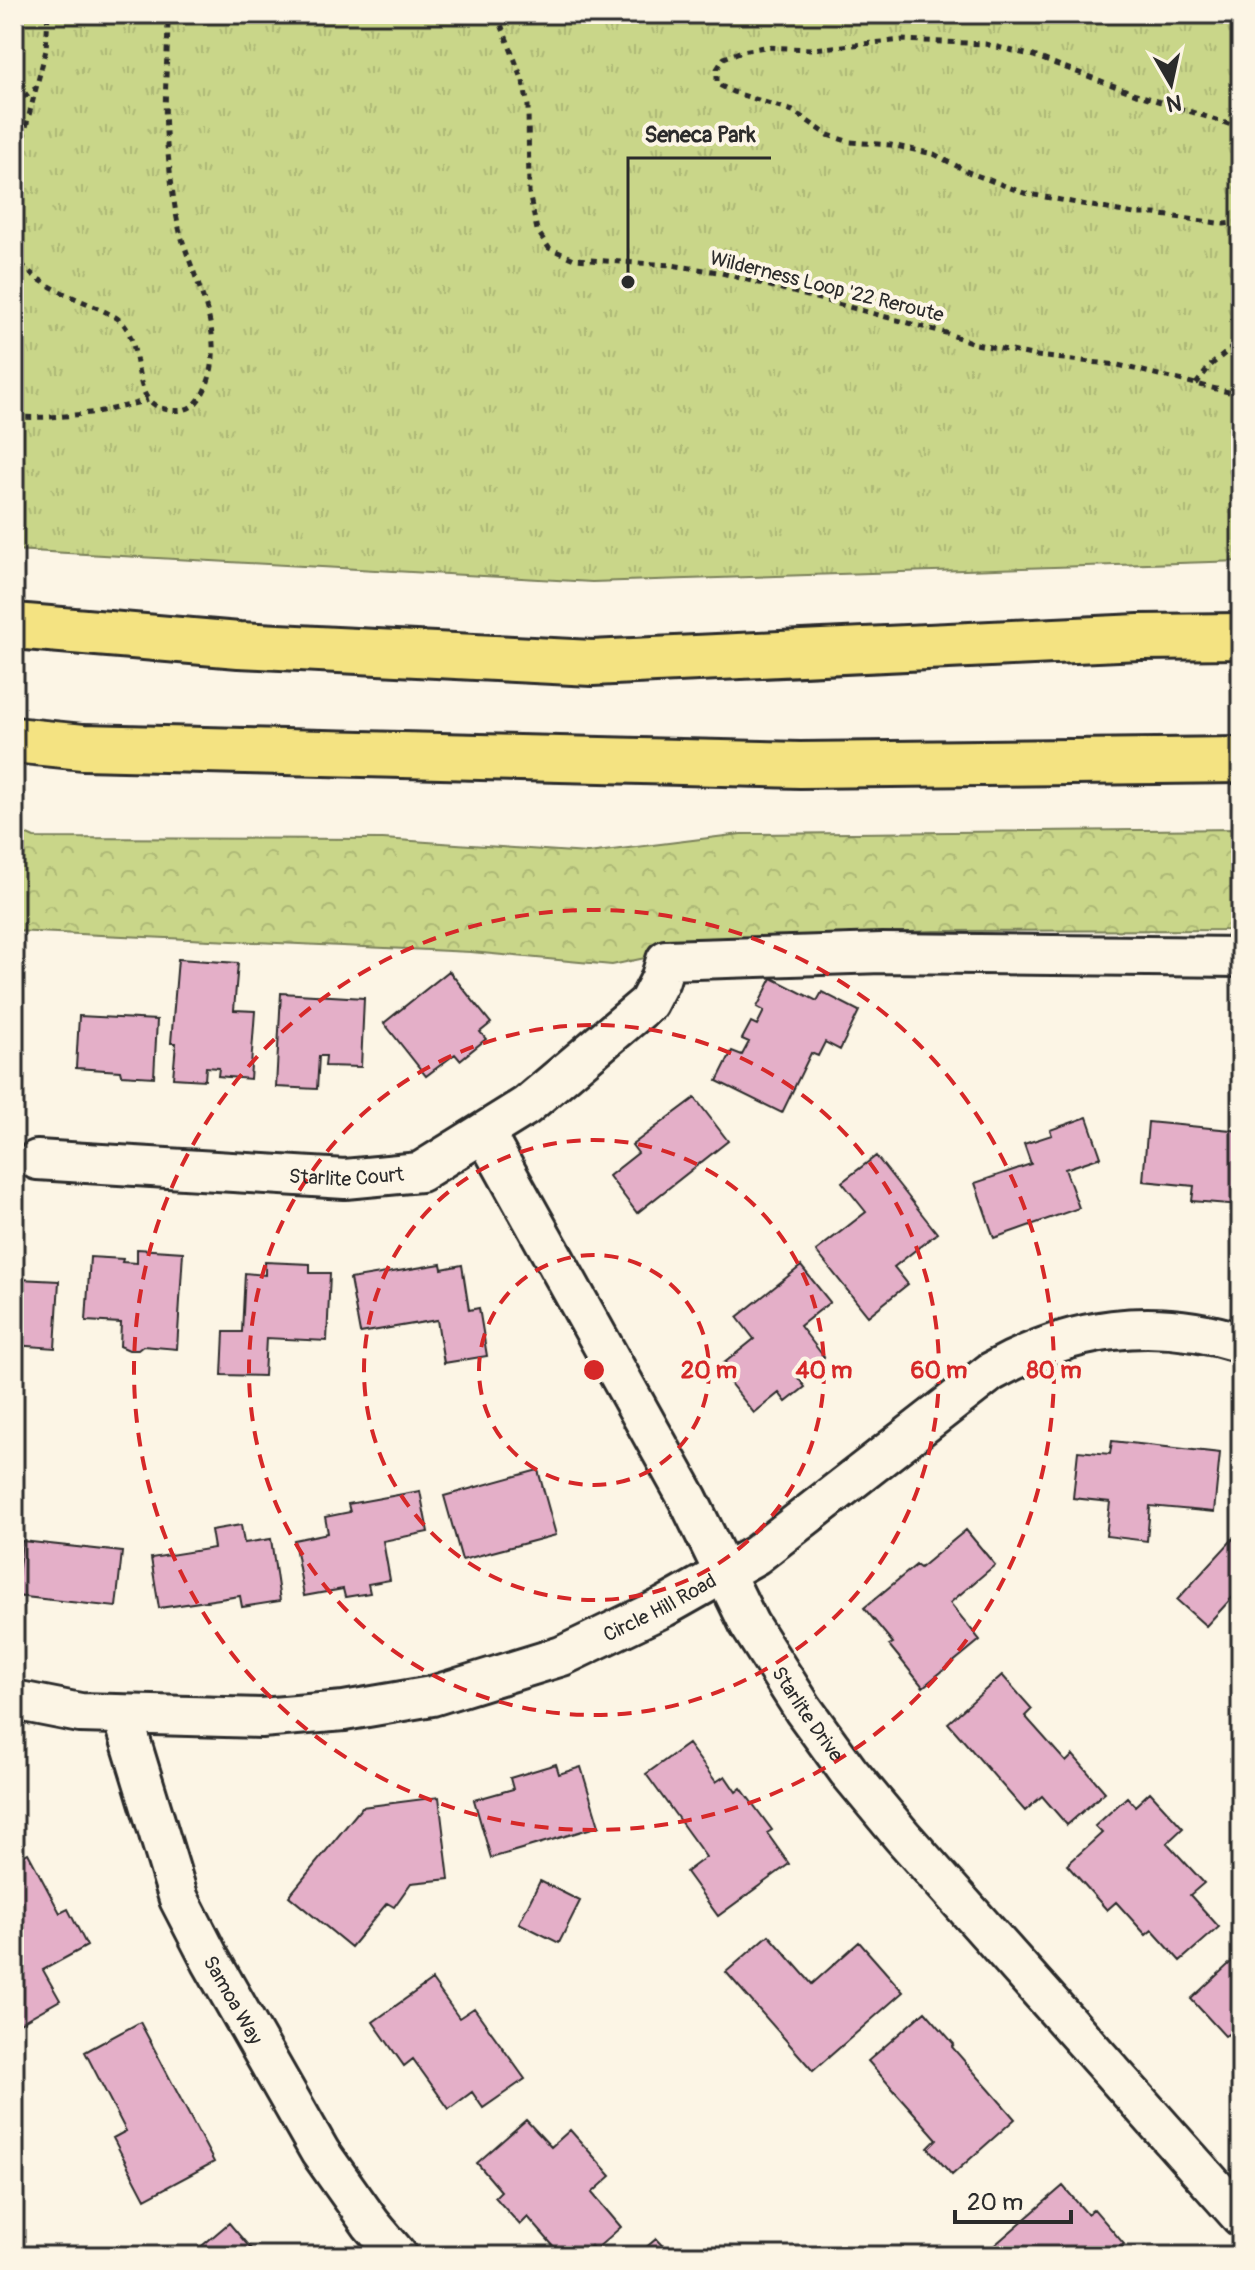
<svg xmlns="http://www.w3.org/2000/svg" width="1255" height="2270" viewBox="0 0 1255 2270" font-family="Pangolin,sans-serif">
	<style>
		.forest { fill: url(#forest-crowns); stroke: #7a805a; stroke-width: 2 }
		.park { fill: url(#park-tufts); stroke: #7a805a; stroke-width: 2 }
		.building { fill: #e4afc8; stroke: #2b2b2b; stroke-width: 2 }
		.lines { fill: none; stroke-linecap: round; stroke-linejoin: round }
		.minor-casing { stroke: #2b2b2b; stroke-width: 44 }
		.highway-casing { stroke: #2b2b2b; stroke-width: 50 }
		.path { stroke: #2b2b2b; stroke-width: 5; stroke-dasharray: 6 6; stroke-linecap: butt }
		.minor { stroke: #fcf5e5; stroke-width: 38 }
		.highway { stroke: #f4e382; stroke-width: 44 }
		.ring { fill: none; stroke: #d62828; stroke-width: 4; stroke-dasharray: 14 10 }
		.labels { text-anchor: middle; stroke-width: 8; stroke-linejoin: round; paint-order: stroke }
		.street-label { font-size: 20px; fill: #2b2b2b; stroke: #fcf5e5 }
		.centre { fill: #d62828; stroke: #fcf5e5; stroke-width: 4 }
		.ring-label { font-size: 24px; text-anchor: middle; font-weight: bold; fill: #d62828; stroke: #fcf5e5; stroke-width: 8; stroke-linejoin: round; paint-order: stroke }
		.leader { fill: none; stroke: #2b2b2b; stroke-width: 3 }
		.callout-dot { fill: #2b2b2b; stroke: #fcf5e5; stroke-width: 3 }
		.callout-label { font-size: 22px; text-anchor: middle; font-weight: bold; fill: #2b2b2b; stroke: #fcf5e5; stroke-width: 8; stroke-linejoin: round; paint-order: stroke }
	</style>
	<defs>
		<pattern id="forest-crowns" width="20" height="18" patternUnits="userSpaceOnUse" patternTransform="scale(2)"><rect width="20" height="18" fill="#c9d689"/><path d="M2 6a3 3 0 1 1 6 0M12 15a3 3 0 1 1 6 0" fill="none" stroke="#adb876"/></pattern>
		<pattern id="park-tufts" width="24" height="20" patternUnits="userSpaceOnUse" patternTransform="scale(2)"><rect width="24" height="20" fill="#c9d689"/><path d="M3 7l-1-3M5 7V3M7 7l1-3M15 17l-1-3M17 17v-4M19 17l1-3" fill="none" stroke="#adb876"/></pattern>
	</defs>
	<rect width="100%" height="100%" fill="#fcf5e5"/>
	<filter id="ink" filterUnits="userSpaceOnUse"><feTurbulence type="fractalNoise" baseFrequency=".0125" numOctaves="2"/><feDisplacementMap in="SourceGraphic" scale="16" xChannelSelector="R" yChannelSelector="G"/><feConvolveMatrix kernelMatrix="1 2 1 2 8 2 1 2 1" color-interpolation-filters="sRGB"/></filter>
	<g filter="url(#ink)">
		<path class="forest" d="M14,829l20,9 349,1 205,14 153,-19 500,-5v101l-307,1 -199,8 -123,26 -141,-13 -457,-21z"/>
		<path class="park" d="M14,14h1227v547l-649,21 -578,-32z"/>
		<path class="building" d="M178,959l60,4 -4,47 21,1 -5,68 -32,-3 1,-8 -13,-1 -1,13 -32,-2 3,-35h-5z
			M449,971l42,52 -11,9 6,7 -26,21 -5,-6 -29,22 -42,-53z
			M772,978l45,23 5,-9 37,19 -19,39 -15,-8 -7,14 -7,-3 -29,60 -65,-32 15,-30 10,4 7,-13 -7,-3 9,-17 6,3 7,-14 -7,-4z
			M281,993l83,5 -3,69 -36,-1 1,-10h-7l-2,33 -41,-2z
			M79,1016l78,4 -3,57 -33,-2 -1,-4 -44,-3z
			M695,1098l33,43 -91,72 -28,-37 29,-23 -6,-8z
			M1087,1117l14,40 -36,12 14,39 -85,30 -19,-55 56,-19 -7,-20 28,-9 -2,-5z
			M1148,1122l93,9v74l-49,-4 2,-15 -51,-5z
			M876,1156l61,77 -43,34 14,17 -40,32 -52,-65 50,-39 -24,-30z
			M137,1249l46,3 -6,97 -34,-3 -5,4h-9l-9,-4 1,-23 -35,-2 4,-64 33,2 -1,3 15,1z
			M265,1262l45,2v9h20l-3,68 -61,-3 -2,38 -42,-1 2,-43h18l3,-59 20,2z
			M441,1264l1,5 20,-4 7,45 10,-2 8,48 -43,7 -7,-43 -77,13 -10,-54z
			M801,1266l29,36 -30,24 24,31 -26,21 7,9 -19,15 -7,-9 -25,20 -36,-45 36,-29 -17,-22z
			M14,1270h5v9l40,2 -4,67 -41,-3z
			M1112,1441l108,12 -6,59 -64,-6 -3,35 -41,-5 4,-34 -37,-4 5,-47 32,3z
			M538,1470l18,65 -94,25 -18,-64z
			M420,1491l8,41 -45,9 7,39 -22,4 2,9 -25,4 -2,-8 -39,7 -10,-56 34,-7 -3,-16 25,-5 -2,-8z
			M241,1525l3,18 27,-4 9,62 -38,6 -2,-11 -81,12 -8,-50 63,-10 -3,-18z
			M966,1530l29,35 -45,38 30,37 -57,47 -34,-42 4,-2 -29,-35 52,-43 4,3z
			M1241,1530v58l-35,38 -29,-26z
			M22,1541l100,11 -6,55 -100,-11z
			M1002,1675l30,34 -7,7 41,46 7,-7 32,37 -38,33 -25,-29 -17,15 -77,-88z
			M688,1744l28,38 9,-6 11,16 5,-4 31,42 -5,3 22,31 -71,52 -32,-44 20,-15 -60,-83z
			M556,1764l3,10 22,-7 18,59 -108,32 -17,-58 39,-11 -3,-11z
			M1150,1792l33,36 -16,15 37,40 -14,12 29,32 -39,34 -28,-31 -6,5 -30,-33 -9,8 -40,-45 35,-32 -7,-7 32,-29 8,9z
			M439,1797l10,82 -38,4 -17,24 -7,-4 -36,44 -62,-51 73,-89z
			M28,1853l32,60 8,-4 19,37 -44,24 17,30 -44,25 -2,-165z
			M540,1881l40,20 -21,42 -40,-20z
			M769,1935l43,49 47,-42 44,50 -90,79 -87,-99z
			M1241,1953v96l-13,-15 -3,2 -34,-37z
			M432,1980l27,38 15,-10 51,71 -42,29 -11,-16 -23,17 -36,-50 -9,7 -31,-44z
			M925,2011l29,33 -2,3 63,72 -63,56 -24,-27 9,-9 -69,-78z
			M140,2022l74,140 -69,37 -32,-61 13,-7 -41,-79z
			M526,2120l25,27 19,-17 41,46 -19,17 29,34 -26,23 -4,-4 -11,10h-18l-34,-39 -8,8 -25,-28 6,-6 -24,-28z
			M1063,2186l24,28 7,-5 30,35 -15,12h-127z
			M229,2223l28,33h-67z
			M656,2239l16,17h-36z"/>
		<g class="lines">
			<g class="minor-casing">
				<g id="minor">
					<path id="s1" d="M485,1134l203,365 61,125 54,85 45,62 54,65 339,381"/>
					<path id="s2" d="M37,1160l308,19 75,-7 106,-66 122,-103 12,-23 6,-20 216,-7 359,4"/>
					<path id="s3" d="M14,1700l66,13 181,5 83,-7 88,-15 130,-40 102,-49 92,-52 235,-183c80,-45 161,-57 250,-29"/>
					<path id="s4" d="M123,1716l56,183 32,62 109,191 51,72 27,32"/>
				</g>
			</g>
			<g class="highway-casing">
				<path id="highway" d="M14,626l225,19 353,18 547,-26 102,-1
					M14,740l69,7 717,18 441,-5"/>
			</g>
			<path class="path" d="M497,14l26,67 5,25 1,87 8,37 12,18 25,11 97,6 47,7 228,61 30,11 61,12 81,9 123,30
				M14,104l22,-16
				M1241,128l-105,-34 -102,-38 -49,-12 -82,-4 -90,9 -48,-2 -23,4 -18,7 -7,11v15l16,8 60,19 35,24 22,7 41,3 43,9 34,18 56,21 110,21h21l69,10 17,-2
				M14,173l32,-123 2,-36
				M14,254c19,30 55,41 86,55 9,5 19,8 25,17 14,20 11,60 24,74 8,9 23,12 34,10 11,-3 16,-9 21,-19 26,-52 -10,-109 -24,-159 -6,-24 -9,-53 -12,-78 -6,-47 0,-93 0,-140
				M1196,384l15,-19 30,-25
				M14,417c47,2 89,-4 134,-17"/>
			<use href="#minor" class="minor"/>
			<use href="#highway" class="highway"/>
		</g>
	</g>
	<g class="ring">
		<circle cx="594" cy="1370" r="115"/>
		<circle cx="594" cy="1370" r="230"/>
		<circle cx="594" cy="1370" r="345"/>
		<circle cx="594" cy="1370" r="460"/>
	</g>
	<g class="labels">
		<g class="street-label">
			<text transform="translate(827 286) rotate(14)" y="7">Wilderness Loop '22 Reroute</text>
			<text dy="7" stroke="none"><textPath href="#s2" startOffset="310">Starlite Court</textPath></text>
			<text dy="7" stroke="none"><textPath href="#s3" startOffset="666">Circle Hill Road</textPath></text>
			<text dy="7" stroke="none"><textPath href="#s1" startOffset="664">Starlite Drive</textPath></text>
			<text dy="7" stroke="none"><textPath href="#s4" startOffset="306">Samoa Way</textPath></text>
		</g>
	</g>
	<circle cx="594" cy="1370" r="12" class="centre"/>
	<g class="ring-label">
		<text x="709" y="1378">20 m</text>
		<text x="824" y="1378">40 m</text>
		<text x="939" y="1378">60 m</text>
		<text x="1054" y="1378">80 m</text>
	</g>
	<path class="leader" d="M628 282L628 158H771"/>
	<circle class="callout-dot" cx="628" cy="282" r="8"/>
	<g class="callout-label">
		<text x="700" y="142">Seneca Park</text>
	</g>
	<rect width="1255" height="2270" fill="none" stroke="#fcf5e5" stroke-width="48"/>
	<rect x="24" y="24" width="1207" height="2222" fill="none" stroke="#2b2b2b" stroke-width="3" filter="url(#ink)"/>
	<g transform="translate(1171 84) rotate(171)" stroke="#fcf5e5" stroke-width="6" paint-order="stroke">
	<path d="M0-6L14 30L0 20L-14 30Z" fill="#2b2b2b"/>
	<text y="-12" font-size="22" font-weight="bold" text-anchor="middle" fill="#2b2b2b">N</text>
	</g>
	<path d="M955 2210v12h116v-12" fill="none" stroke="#2b2b2b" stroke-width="4"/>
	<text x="967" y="2210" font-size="24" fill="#2b2b2b" stroke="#fcf5e5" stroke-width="6" paint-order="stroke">20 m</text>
</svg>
